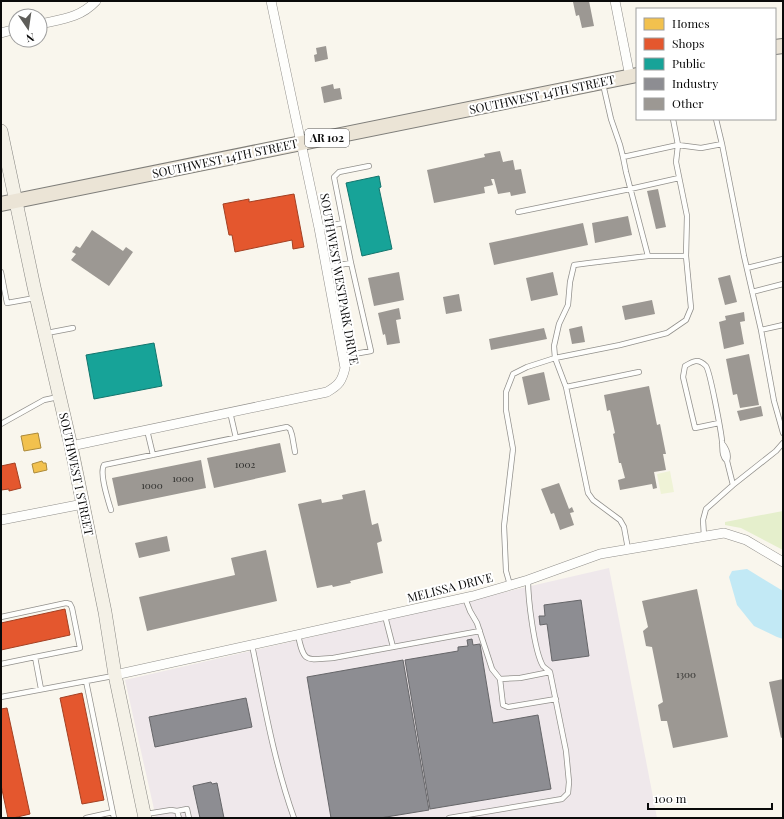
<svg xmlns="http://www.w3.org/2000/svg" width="784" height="819" viewBox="0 0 784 819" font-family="'Playfair Display',serif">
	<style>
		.industrial { fill: #efe8eb }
		.green { fill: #e5efcc }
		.pitch { fill: #eff3d6 }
		.water { fill: #c2e9f5 }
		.homes { fill: #f2c14e; stroke: #ac8a3a }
		.shops { fill: #e4572e; stroke: #a34023 }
		.public { fill: #17a398; stroke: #13756d }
		.industry { fill: #8d8d92; stroke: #666669 }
		.building { fill: #9c9893 }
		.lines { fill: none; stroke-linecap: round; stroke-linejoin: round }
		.service-casing { stroke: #92908c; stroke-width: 6 }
		.minor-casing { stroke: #92908c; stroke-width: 10 }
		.secondary-casing { stroke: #888783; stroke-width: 14 }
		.primary-casing { stroke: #7f7e7a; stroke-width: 16 }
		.service { stroke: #fefefc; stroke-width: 4.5 }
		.minor { stroke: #fefefc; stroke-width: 9 }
		.secondary { stroke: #f4f1e7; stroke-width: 13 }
		.primary { stroke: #ebe4d6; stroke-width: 14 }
		.labels { text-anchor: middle; stroke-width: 4; stroke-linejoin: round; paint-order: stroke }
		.number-label { font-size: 10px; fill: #2e2e2c }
		.shield { fill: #fff; stroke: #545454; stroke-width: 1 }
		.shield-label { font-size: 11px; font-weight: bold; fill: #0a0a0a }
		.street-label { font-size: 12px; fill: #0a0a0a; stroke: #fff }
	</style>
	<rect width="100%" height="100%" fill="#f9f6ed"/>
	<path class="industrial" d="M609,568l48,250h-501l-31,-138z"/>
	<path class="green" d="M783,511v39l-42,-22 -16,-3v-3z"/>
	<path class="pitch" d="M670,471l4,21 -13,2 -4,-20z"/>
	<path class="water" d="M747,569l36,22v48l-6,-2 -23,-11 -17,-21 -8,-28 3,-6z"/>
	<path class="homes" d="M38,433l3,15 -17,3 -3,-15z
		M42,461l1,2h3l1,7 -13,3 -2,-9z"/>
	<path class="shops" d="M294,194l10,53 -11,2 -1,-9 -57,12 -3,-17h-3l-6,-31 26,-5v3z
		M15,463l6,25 -12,3v-2l-8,1v-24z
		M65,609l5,26 -69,15v-27z
		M82,693l22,107 -22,4 -22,-106z
		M7,708l23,106 -17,4h-5l-7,-33v-76z"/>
	<path class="public" d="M379,176l2,11 -2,1 13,61 -30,7 -16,-73z
		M154,343l8,43 -68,13 -8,-44z"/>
	<path class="industry" d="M581,600l8,56 -37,5 -5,-37 -7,1 -1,-9h6l-1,-11z
		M472,639l1,6 7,-1 13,79 45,-8 13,74 -121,20 -25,-149 53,-9v-4l10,-1 -1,-6z
		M403,660l26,150 -49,8h-49l-24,-141z
		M246,698l6,29 -97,20 -6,-30z
		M211,782l1,2 5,-1 7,35h-24l-7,-32z"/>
	<path class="building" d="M579,1h10l5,25 -12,2 -3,-13 -3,1 -3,-14z
		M326,46l2,13 -13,3 -1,-7 3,-1 -1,-6z
		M333,84l1,5 6,-1 2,11 -18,4 -3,-16z
		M500,151l3,11 10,-2 2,10 6,-1 5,24 -15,3 -1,-4 -12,2 -4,-15h-3l2,6 -9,2 1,6 -51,10 -7,-33 58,-13 -1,-3z
		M658,189l8,38 -10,2 -9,-38z
		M628,216l4,19 -37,8 -3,-20z
		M583,223l5,22 -94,20 -5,-22z
		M92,230l31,21 3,-4 7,5 -24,34 -38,-26 5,-6 -4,-2 4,-6 4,2z
		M399,272l5,28 -30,6 -6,-28z
		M553,272l5,23 -27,6 -5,-23z
		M730,275l7,27 -12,3 -7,-27z
		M459,294l3,17 -16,3 -3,-17z
		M652,300l3,14 -30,6 -3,-14z
		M399,308l2,11 -5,1 4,23 -13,2 -2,-11 -2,1 -5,-22z
		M744,312l1,9 -5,1 4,22 -20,5 -5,-27 7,-2 -1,-4z
		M582,326l3,16 -13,2 -3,-15z
		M544,328l3,11 -56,11 -2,-11z
		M749,354l10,51 -19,3 -3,-14 -4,1 -7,-36z
		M544,372l6,28 -22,5 -6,-28z
		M649,386l8,39 3,-1 6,30h-3l3,16 -12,2 3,16 -4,1 -1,-5 -32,6 -2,-10 7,-2 -4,-15h-2l-6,-29 2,-1 -5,-23 -3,1 -3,-16z
		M761,406l2,10 -23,5 -3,-10z
		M280,443l6,29 -72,16 -7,-30z
		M201,460l5,28 -88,18 -6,-28z
		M559,483l10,26 3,-2 2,5 -4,1 4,12 -14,5 -6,-17 -3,1 -10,-25z
		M365,490l7,35 6,-2 4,18 -5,2 6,30 -33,8 1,2 -18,4 -1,-2 -15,3 -19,-84 23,-5 1,4 21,-4 -1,-4z
		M167,536l3,15 -31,7 -4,-15z
		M266,550l11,51 -130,30 -8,-34 96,-22 -4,-17z
		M697,589l31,148 -55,11 -6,-27h-6l-3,-16 5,-3 -11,-55 -6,-1 -3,-15 5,-4 -6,-26z
		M783,679v58l-2,1 -12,-56z"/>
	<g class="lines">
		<g class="service-casing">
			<path id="service" d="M603,84l8,35 9,26 3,12 55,-12 -5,-26
				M722,144l22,112 17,74 13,71 9,32
				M623,157l3,15 22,84h38
				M518,212l112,-23 49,-11
				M319,228l24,-5
				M648,256l-59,7 -15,2 -4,17 -2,23 -9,19 -5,22 1,12 65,-13 47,-12 19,-13 5,-12 -5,-52 1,-40 -11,-54 2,-17 23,3 21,-4 -6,-25
				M327,267l24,-4 -17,-86 5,-5 30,-6
				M747,268l36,-9
				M1,272l6,31 28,-5
				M752,292l31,-8
				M761,330l22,-5
				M47,333l26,-5
				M343,356l28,-5 -20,-88
				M230,412l6,26
				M719,423l-24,5 -12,-51 2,-11c8,-5 13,-8 21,0 4,5 15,65 16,75 1,7 -1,15 5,20
				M1,424l43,-24 14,-3
				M147,430l6,25
				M733,485l43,-34 7,-8
				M111,510c-3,-10 -12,-37 -7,-45l183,-38 3,2 2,6 3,17
				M704,536l-1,-16 3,-11 27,-24 -6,-24c2,-6 -1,-13 -5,-18
				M628,549l-4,-22 -4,-7 -27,-20 -5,-7 -22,-106 73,-15
				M510,585l-4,-14 -2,-45 9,-77 -7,-39v-18l7,-18 14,-7 28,-9 11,29
				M465,598l5,13 7,12 15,46 8,10 20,-1 30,-6
				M385,616l8,31
				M1,617l65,-14 4,1 2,4 8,40 -45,9 6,32
				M298,635c6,28 7,25 35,23l147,-27
				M252,645c12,58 22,117 42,173
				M1,664l34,-7
				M500,679l3,26 5,2 48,-8
				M86,681l28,137
				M1,697l112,-21
				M177,811l2,7
				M146,814l25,-4 6,1 10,-2 2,9
				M86,818l27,-6
				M449,818l113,-19 6,-6 1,-11 -3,-31 -16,-79c-2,-2 -5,-4 -7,-6 -9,-15 -15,-68 -15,-86"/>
		</g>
		<g class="minor-casing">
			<path id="minor" d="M615,1l15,76
				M40,24c22,-5 40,-6 56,-23
				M1,33l15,-4
				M71,446l256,-54c12,-7 15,-11 18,-24l-26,-140 -48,-227
				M1,520l82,-16
				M115,675l358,-79 55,-16 72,-26 124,-21 22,7 37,22"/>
		</g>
		<g class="secondary-casing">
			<path id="secondary" d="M1,131l33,156 37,159 34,166 10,63 30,143"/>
		</g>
		<g class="primary-casing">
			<path id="primary" d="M775,47l8,-1
				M1,204l636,-129"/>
		</g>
		<use href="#service" class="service"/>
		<use href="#minor" class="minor"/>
		<use href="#secondary" class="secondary"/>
		<use href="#primary" class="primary"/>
	</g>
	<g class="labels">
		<g class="number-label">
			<text x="245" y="468">1002</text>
			<text x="183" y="482">1000</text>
			<text x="152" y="489">1000</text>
			<text x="686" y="678">1300</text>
		</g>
		<rect class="shield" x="305" y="129" width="44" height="18" rx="3"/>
		<g class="shield-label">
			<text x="327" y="142">AR 102</text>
		</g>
		<g class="street-label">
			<text transform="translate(542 95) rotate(-12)" y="4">SOUTHWEST 14TH STREET</text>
			<text transform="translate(225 159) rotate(-12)" y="4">SOUTHWEST 14TH STREET</text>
			<text transform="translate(339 279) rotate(80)" y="4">SOUTHWEST WESTPARK DRIVE</text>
			<text transform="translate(76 474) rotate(78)" y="4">SOUTHWEST I STREET</text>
			<text transform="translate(450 588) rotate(-14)" y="4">MELISSA DRIVE</text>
		</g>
	</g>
	<rect width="784" height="819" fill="none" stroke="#0a0a0a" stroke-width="4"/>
	<rect x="636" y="8" width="140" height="112" fill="#ffffff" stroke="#9d9d9d"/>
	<rect x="644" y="18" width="20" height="12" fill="#f2c14e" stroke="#9d9d9d"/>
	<text x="672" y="28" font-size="12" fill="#0a0a0a">Homes</text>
	<rect x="644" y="38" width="20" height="12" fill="#e4572e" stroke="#9d9d9d"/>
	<text x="672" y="48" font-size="12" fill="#0a0a0a">Shops</text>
	<rect x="644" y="58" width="20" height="12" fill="#17a398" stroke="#9d9d9d"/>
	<text x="672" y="68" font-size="12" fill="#0a0a0a">Public</text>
	<rect x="644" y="78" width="20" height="12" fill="#8d8d92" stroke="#9d9d9d"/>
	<text x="672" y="88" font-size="12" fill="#0a0a0a">Industry</text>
	<rect x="644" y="98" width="20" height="12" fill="#9c9893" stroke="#9d9d9d"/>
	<text x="672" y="108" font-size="12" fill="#0a0a0a">Other</text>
	<g transform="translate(28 28) rotate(167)"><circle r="19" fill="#ffffff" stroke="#9d9d9d"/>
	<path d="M0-3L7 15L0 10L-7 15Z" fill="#5e5d59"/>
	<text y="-6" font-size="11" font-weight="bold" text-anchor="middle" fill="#0a0a0a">N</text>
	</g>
	<path d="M648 803v6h124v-6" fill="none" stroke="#0a0a0a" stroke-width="2"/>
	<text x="654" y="803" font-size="12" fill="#0a0a0a" stroke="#ffffff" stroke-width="3" paint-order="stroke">100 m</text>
</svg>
